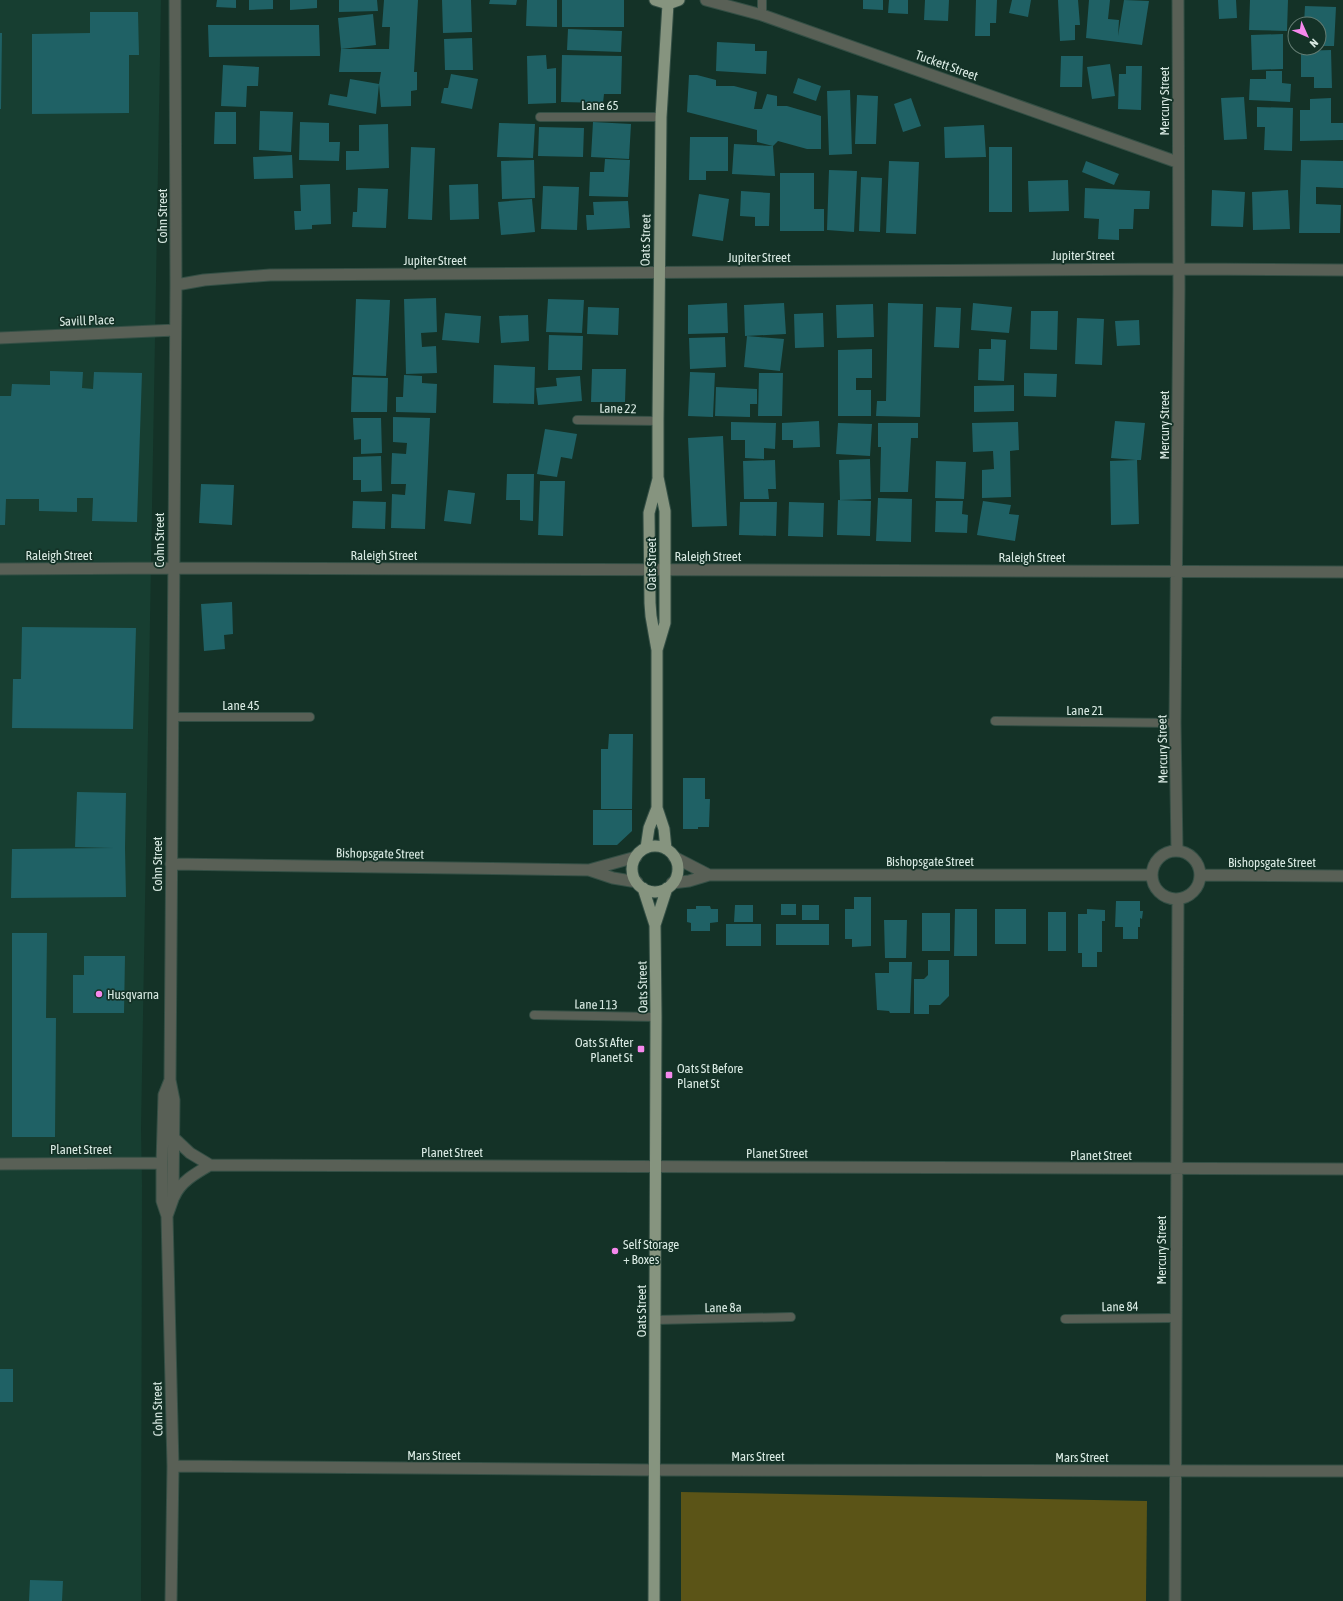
<svg xmlns="http://www.w3.org/2000/svg" width="1343" height="1601" viewBox="0 0 1343 1601" font-family="'Asap Condensed',sans-serif">
	<style>
		.built { fill: #173e31 }
		.green { fill: #5b5417 }
		.building { fill: #1f6165 }
		.lines { fill: none; stroke-linecap: round; stroke-linejoin: round }
		.service-casing { stroke: #344f45; stroke-width: 10 }
		.minor-casing { stroke: #344f45; stroke-width: 13 }
		.primary-casing { stroke: #344f45; stroke-width: 13 }
		.service { stroke: #596056; stroke-width: 8 }
		.minor { stroke: #596056; stroke-width: 11 }
		.primary { stroke: #86947f; stroke-width: 11 }
		.poi-dot { fill: #f688ed; stroke: #143227; stroke-width: 1.5 }
		.labels { text-anchor: middle; stroke-width: 3.5; stroke-linejoin: round; paint-order: stroke }
		.street-label { font-size: 13px; fill: #d9eae3; stroke: #143227 }
		.poi-label { font-size: 13px; fill: #d9eae3; stroke: #143227; text-anchor: start }
	</style>
	<rect width="100%" height="100%" fill="#143227"/>
	<path class="built" d="M0,0h161l-20,1129 1,56 -1,416h-141z"/>
	<path class="green" d="M681,1492l466,9 -1,100h-465z"/>
	<path class="building" d="M217,0h19v8l-20,-1z
		M249,0h24v9l-24,1z
		M290,0h27v8l-27,2z
		M339,0h38l1,11 -39,1z
		M384,0h34l-4,72h3v18l-6,1v15l-30,1 -2,-23 -3,30 -48,-9 2,-11 17,3 3,-18 29,5 2,-12h-42l2,-23h48l1,-22h-8z
		M442,0h29l1,32 -29,1z
		M490,0h27l-1,5 -27,-1z
		M527,0h30v27l-31,-1z
		M562,0h62v27h-62z
		M863,0h20v10l-20,-1z
		M889,0h19v14l-20,-1z
		M925,0h24l-1,21 -24,-1z
		M976,0h21l-1,23h-6v13h-15z
		M1012,0h19l-3,17 -19,-4z
		M1058,0h20l2,25h-5v15l-15,1z
		M1089,0h21l-2,19 11,1 -1,16 6,-36 25,1 -7,44 -56,-7z
		M1218,0h18l1,18 -18,1z
		M1250,0h38l-1,31 -38,-1z
		M1305,6l31,1 -2,39h-15v-22h-15z
		M90,12h48l1,43h-10v58l-97,1v-80l58,-1z
		M373,14l3,31 -35,4 -3,-31z
		M208,25h111l1,31 -111,1z
		M568,29l54,2 -1,21 -54,-2z
		M0,33h2l-1,76h-1z
		M1283,34v35l-31,1 -1,-35z
		M472,38l1,32h-28l-1,-31z
		M717,42l38,2v7h12l-1,23 -50,-3z
		M1331,50l1,38h-18v-11h-13v-26z
		M546,55l1,14 9,-1v35l-28,1 -1,-48z
		M562,55l60,1 -1,38h-17l-1,9 -42,-1z
		M1061,56h22l-1,31h-22z
		M1110,64l5,32 -23,3 -5,-32z
		M223,65l36,2 -1,19h-11l-1,21 -25,-1z
		M1126,66h16l-1,44 -23,-1 1,-35h7z
		M1266,71h16v12l9,1 -1,18 -41,-2 1,-21h16z
		M451,74l27,5 -6,30 -31,-6 3,-15h4z
		M689,75h8l19,5v6h18l23,6 -3,17h8l5,-15 10,2v10h10l34,10v33h-14l-29,-8 -5,5 -16,-4v-12l-70,-18z
		M798,78l23,8 -5,15 -23,-8z
		M850,90l2,64 -23,1 -2,-64z
		M857,95l21,1 -2,48h-21z
		M1244,97l3,42 -23,1 -3,-42z
		M911,98l10,28 -18,6 -9,-28z
		M1331,98v25h12v17l-43,1v-31h10v-11z
		M1257,107l36,1 -1,43 -28,-1 1,-23h-8z
		M260,111l33,1 -2,40 -32,-2z
		M215,112h21v32h-22z
		M300,122l29,1v19h11l-1,19 -40,-1z
		M593,122l38,2 -2,35 -38,-2z
		M499,123l36,1 -2,34 -36,-1z
		M388,124l1,44 -43,2v-19h13v-26z
		M984,125l2,32 -41,1 -1,-31z
		M539,127l45,1 -1,29 -45,-1z
		M690,137h38v34h-22v9h-17z
		M734,144l39,2 2,30 -43,-2z
		M411,147l24,1 -3,72 -24,-1z
		M989,147h23v65h-23z
		M292,155l1,23 -39,1 -1,-22z
		M605,159l25,1 -2,37 -39,-1 1,-24h14z
		M534,160l1,38 -33,1 -1,-38z
		M1301,160l42,1v27l-27,-1v17l25,1 -1,28h-41z
		M889,161l30,1 -3,72 -30,-1z
		M1086,161l33,13 -5,11 -32,-13z
		M829,170l28,1 -3,61 -27,-2z
		M780,173h34v36h10v22h-44z
		M861,177l21,1 -2,54 -21,-1z
		M1068,180l1,31 -40,1 -1,-31z
		M330,184l1,40 -19,1v4l-17,1 -1,-19h7l-1,-26z
		M478,184l1,35 -29,1 -1,-35z
		M543,186l36,1 -2,43 -36,-1z
		M358,188l30,1 -2,39 -34,-1 1,-15h4z
		M1085,188l65,3 -1,18h-15l-1,20h-14v11l-21,-1 1,-20 -15,-1z
		M1212,190l33,2 -2,35 -32,-1z
		M1288,190l2,39 -37,1 -1,-38z
		M741,191l29,2 -1,33h-14v-9l-15,-1z
		M699,194l30,5 -6,42 -31,-5z
		M532,199l3,33 -34,3 -3,-33z
		M628,201l2,27 -43,2 -1,-15h8l-1,-13z
		M436,298l1,34 -16,1 1,14 14,-1 1,27 -31,1 -2,-75z
		M356,299l34,1 -4,76 -33,-1z
		M548,299l36,1 -2,33 -36,-1z
		M727,303l1,30 -40,1v-29z
		M784,303l2,31 -41,2 -1,-31z
		M888,303l35,1 -3,113 -44,-1 1,-15h9z
		M973,303l39,4 -3,26 -38,-3z
		M873,304l1,33 -37,1 -1,-33z
		M588,307l31,1 -1,27 -31,-1z
		M936,307l25,1 -2,40 -25,-1z
		M1031,311h27l-1,39 -27,-1z
		M445,313l36,3 -2,27 -37,-3z
		M823,313l1,34 -29,1 -1,-34z
		M528,315l1,26 -28,2 -2,-27z
		M1077,318l27,1 -2,46 -27,-1z
		M1139,320l1,25 -23,1 -2,-25z
		M549,335l34,1 -1,34h-34z
		M747,336l37,3 -4,32 -36,-4z
		M725,337l1,30 -36,2 -1,-31z
		M991,339l15,1 -2,41 -26,-1 1,-31h12z
		M872,349v29h-16v12h15v26h-33v-66z
		M494,365l41,2 -1,37 -41,-1z
		M592,369h34l-1,33h-34z
		M50,371l33,1 -1,16 11,1 1,-17 48,1 -5,149 -45,-1 1,-23h-16v14l-38,-1v-12h-33l-1,26h-5v-129h11l1,-12 38,1z
		M690,372l25,1 -2,44 -25,-1z
		M759,373h24l-1,43h-24z
		M1024,373l33,1 -1,23 -32,-1z
		M404,375l18,1v7l15,1 -1,29 -40,-1v-15h7z
		M580,376l2,25 -44,4 -2,-17 21,-2 -1,-8z
		M352,377l36,1 -1,34h-36z
		M1014,385v26l-40,1v-26z
		M716,387l41,2v15h-7v13l-35,-1z
		M393,417l37,1 -5,111 -34,-1 1,-34 13,1 1,-11h-15l1,-31 14,1 1,-11 -14,-1z
		M353,418h28l1,35 -21,1v-15l-7,1z
		M819,421l1,26 -27,1v-8h-11v-17z
		M1115,421l30,2 -4,37h-4l2,64 -28,1 -1,-64 26,-1 -25,-2z
		M731,422l45,1 -1,26 -11,-1v11l-19,-1v-18h-14z
		M1018,422l1,28 -9,1 1,46 -29,1v-28l12,-1 -1,-18 -20,1 -1,-29z
		M838,423l34,1 -2,32 -34,-2z
		M878,423h40v15h-7l-3,54h-28l1,-45h-3z
		M545,429l32,5 -5,25 -11,-2 -4,20 -20,-3z
		M723,436l4,90 -35,1 -4,-89z
		M381,456l1,35 -21,1v-12h-8v-23z
		M870,459l1,40 -31,1 -1,-40z
		M775,460l1,29h-8l1,10h-25l-1,-38z
		M936,461l30,1 -2,37 -29,-1z
		M507,474h27l-1,47 -13,-1v-20h-14z
		M540,481h25l-2,55 -25,-1z
		M201,484l33,1 -2,40 -33,-2z
		M448,490l27,3 -4,31 -27,-3z
		M878,498l34,1 -1,43 -35,-1z
		M838,500l33,1 -1,35 -33,-1z
		M353,501l33,1 -1,27 -33,-1z
		M936,501h27l-1,13 6,1 -1,18 -32,-1z
		M983,501l28,4 -2,9 10,1 -4,26 -38,-6z
		M740,502h37l-1,34 -37,-1z
		M789,502l35,1 -1,34 -35,-1z
		M232,602l1,32 -9,1 1,14 -21,2 -3,-47z
		M22,627l114,1 -3,101 -121,-1 1,-49h8z
		M609,734h24l-1,75h-31v-60h7z
		M683,778h22v21h5l-1,28h-11v2h-15z
		M77,792l49,1 -1,55 1,49 -115,1 1,-49 101,-1 -38,-1z
		M593,810h39v21l-15,14h-24z
		M854,897h17v49l-19,1v-8h-7v-30h9z
		M1116,901h24v10h3l-1,8 -2,-1v9h-2v12h-15v-12h-8z
		M781,904h15v11h-15z
		M735,905h18v17h-19z
		M802,905h17v15h-17z
		M696,906h14l1,3h7v13l-8,1v8h-19v-8l-4,-1v-13h9z
		M955,909h22v47h-23z
		M995,909h31v35h-31z
		M1087,909l18,1v11h-3v31h-5v15h-15v-14h-4v-39h9z
		M1048,912h18v39h-18z
		M922,913h28v38h-28z
		M884,920h23l-1,38h-21z
		M726,924h35v22h-35z
		M776,924h53v21h-53z
		M12,933h35l-1,85h10l-1,119h-43z
		M84,956h41l-1,57h-51v-38h11z
		M928,960h21v36l-9,9h-11v9h-15v-35h10l4,-4z
		M889,962h23l-2,51h-20l-1,-2 -12,-1 -2,-37h14z
		M0,1369h13v33h-13z
		M30,1580l33,1 -1,20h-33z"/>
	<g class="lines">
		<g class="service-casing">
			<path id="service" d="M762,15v-15
				M540,117h121
				M577,420l81,1
				M172,717h138
				M995,721l180,2
				M534,1015l122,2
				M1065,1319l110,-1
				M655,1320l136,-3"/>
		</g>
		<g class="minor-casing">
			<path id="minor" d="M706,0l56,15 415,147
				M176,285l28,-5 66,-5 909,-6 164,1
				M0,338l175,-8
				M0,569l173,-1 1170,4
				M1177,850l-2,-127 4,-435 -1,-288
				M1152 875a24 24 0 1 1 48 0a24 24 0 1 1-48 0Z
				M674,857l35,18
				M171,864l418,6 47,-13
				M589,870l24,8 24,4
				M1200,875l143,1
				M672,883l17,-2 20,-6h442
				M170,1080l-6,15 -2,68v38l5,15 6,250 -2,135
				M173,1137l17,16 20,12 1133,4
				M0,1164l162,-1
				M174,1197c6,-15 22,-24 36,-32
				M167,1216l6,-17 1,-99 -4,-20 6,-795 -1,-285
				M173,1466l480,4 690,1
				M1175,1601l3,-702"/>
		</g>
		<g class="primary-casing">
			<path id="primary" d="M655,0l13,4 11,-4
				M658,479l-9,34 1,90 1,13 6,34v158l7,21 2,20
				M657,650l8,-27v-112l-7,-34v-56l3,-304 7,-113
				M632 869a23 23 0 1 1 46 0a23 23 0 1 1-46 0Z
				M646,848l3,-20 8,-20
				M643,888l12,37 1,92 -2,584
				M655,925l12,-37"/>
		</g>
		<use href="#service" class="service"/>
		<use href="#minor" class="minor"/>
		<use href="#primary" class="primary"/>
	</g>
	<g class="poi-dot">
		<circle cx="99" cy="994" r="4"/>
		<rect x="637" y="1045" width="8" height="8" rx="2"/>
		<rect x="665" y="1071" width="8" height="8" rx="2"/>
		<circle cx="615" cy="1251" r="4"/>
	</g>
	<g class="labels">
		<g class="street-label">
			<text transform="translate(947 65) rotate(20)" y="5">Tuckett Street</text>
			<text transform="translate(1164 101) rotate(-90)" y="5">Mercury Street</text>
			<text x="600" y="110">Lane 65</text>
			<text transform="translate(162 216) rotate(-90)" y="5">Cohn Street</text>
			<text transform="translate(645 240) rotate(-89)" y="5">Oats Street</text>
			<text x="1083" y="260">Jupiter Street</text>
			<text x="759" y="262">Jupiter Street</text>
			<text x="435" y="265">Jupiter Street</text>
			<text transform="translate(87 320) rotate(-2)" y="5">Savill Place</text>
			<text transform="translate(618 408) rotate(1)" y="5">Lane 22</text>
			<text transform="translate(1164 425) rotate(-90)" y="5">Mercury Street</text>
			<text transform="translate(159 540) rotate(-90)" y="5">Cohn Street</text>
			<text x="59" y="560">Raleigh Street</text>
			<text x="384" y="560">Raleigh Street</text>
			<text x="708" y="561">Raleigh Street</text>
			<text x="1032" y="562">Raleigh Street</text>
			<text transform="translate(651 564) rotate(-90)" y="5">Oats Street</text>
			<text x="241" y="710">Lane 45</text>
			<text x="1085" y="715">Lane 21</text>
			<text transform="translate(1162 749) rotate(-91)" y="5">Mercury Street</text>
			<text transform="translate(380 853) rotate(1)" y="5">Bishopsgate Street</text>
			<text x="930" y="866">Bishopsgate Street</text>
			<text x="1272" y="867">Bishopsgate Street</text>
			<text transform="translate(157 864) rotate(-90)" y="5">Cohn Street</text>
			<text transform="translate(642 987) rotate(-91)" y="5">Oats Street</text>
			<text transform="translate(596 1004) rotate(1)" y="5">Lane 113</text>
			<text x="81" y="1154">Planet Street</text>
			<text x="452" y="1157">Planet Street</text>
			<text x="777" y="1158">Planet Street</text>
			<text x="1101" y="1160">Planet Street</text>
			<text transform="translate(1161 1250) rotate(-90)" y="5">Mercury Street</text>
			<text transform="translate(1120 1306) rotate(-1)" y="5">Lane 84</text>
			<text transform="translate(723 1307) rotate(-1)" y="5">Lane 8a</text>
			<text transform="translate(641 1311) rotate(-90)" y="5">Oats Street</text>
			<text transform="translate(157 1409) rotate(-91)" y="5">Cohn Street</text>
			<text x="434" y="1460">Mars Street</text>
			<text x="758" y="1461">Mars Street</text>
			<text x="1082" y="1462">Mars Street</text>
		</g>
		<g class="poi-label">
			<text x="107" y="999">Husqvarna</text>
			<text x="633" y="1047" text-anchor="end">Oats St After<tspan x="633" dy="15">Planet St</tspan></text>
			<text x="677" y="1073">Oats St Before<tspan x="677" dy="15">Planet St</tspan></text>
			<text x="623" y="1249">Self Storage<tspan x="623" dy="15">+ Boxes</tspan></text>
		</g>
	</g>
	<g transform="translate(1307 36) rotate(135)"><circle r="19" fill="#143227" stroke="#637c72"/>
	<path d="M0-3L7 15L0 10L-7 15Z" fill="#f688ed"/>
	<text y="-6" font-size="11" font-weight="bold" text-anchor="middle" fill="#d9eae3">N</text>
	</g>
</svg>
